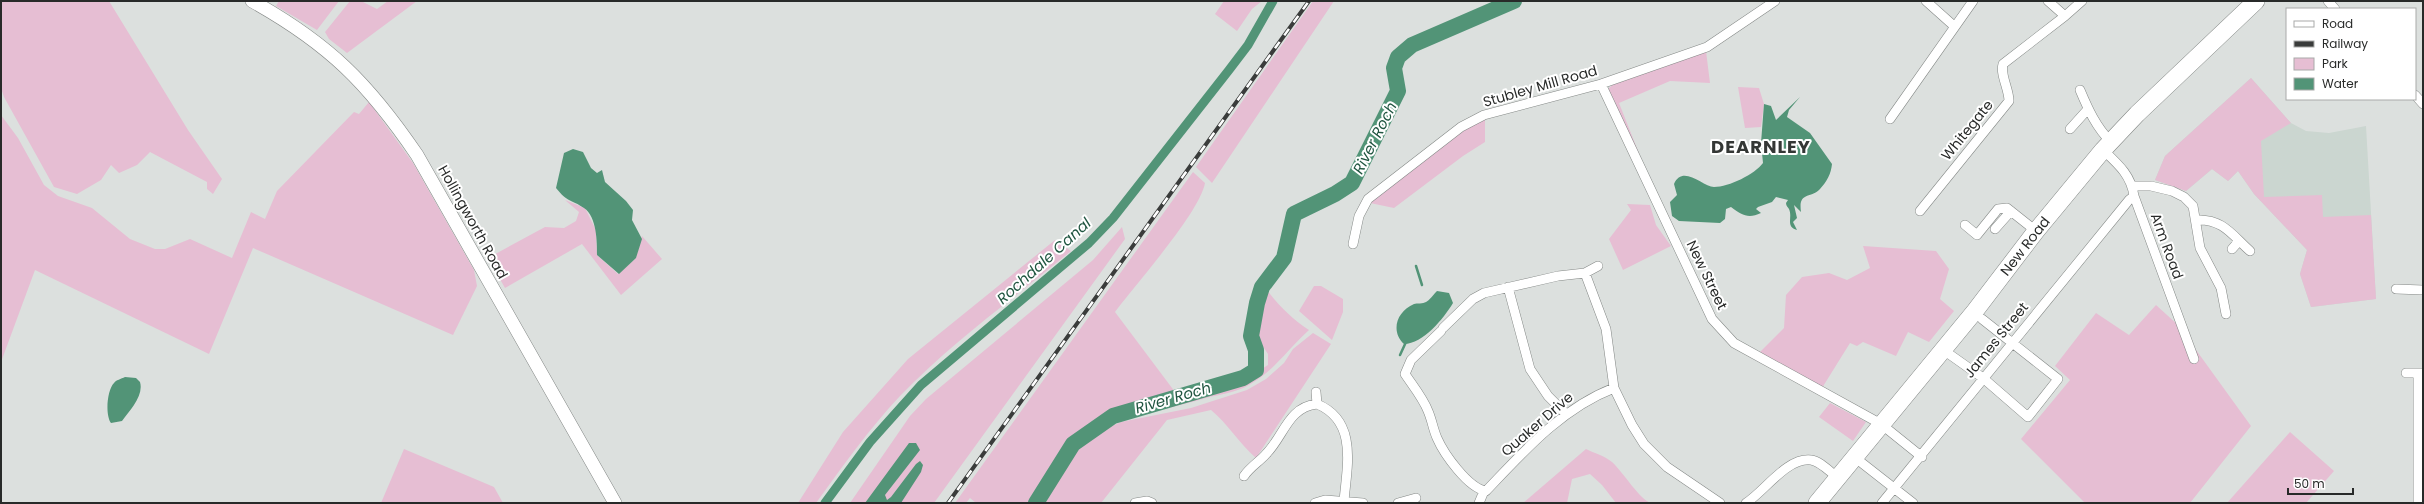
<svg xmlns="http://www.w3.org/2000/svg" width="2424" height="504" viewBox="0 0 2424 504" font-family="Poppins,sans-serif">
	<style>
		.built { fill: #cbd6d0 }
		.green { fill: #e6bed3 }
		.water { fill: #529477 }
		.lines { fill: none; stroke-linecap: round; stroke-linejoin: round }
		.stream { stroke: #529477; stroke-width: 2.5 }
		.canal { stroke: #529477; stroke-width: 9 }
		.river { stroke: #529477; stroke-width: 16 }
		.street-casing { stroke: #848886; stroke-width: 10 }
		.secondary-casing { stroke: #848886; stroke-width: 14 }
		.highway-casing { stroke: #848886; stroke-width: 18 }
		.street { stroke: #fff; stroke-width: 9 }
		.secondary { stroke: #fff; stroke-width: 13 }
		.highway { stroke: #fff; stroke-width: 17 }
		.rail-casing { stroke: #3a3c3b; stroke-width: 4 }
		.rail { stroke: #fff; stroke-width: 2.5; stroke-dasharray: 8; stroke-linecap: butt }
		.labels { text-anchor: middle; stroke-width: 4; stroke-linejoin: round; paint-order: stroke }
		.street-label { font-size: 14px; fill: #282a29; stroke: #fff }
		.water-label { font-size: 15px; font-style: italic; fill: #205540; stroke: #fff }
		.district-label { font-size: 18px; font-weight: bold; letter-spacing: 1px; fill: #343735; stroke: #fff }
	</style>
	<rect width="100%" height="100%" fill="#dce0de"/>
	<path class="built" d="M2251,78l40,45 15,8 23,2 37,-7 10,173 -65,8 -11,-33 7,-24 -53,-56 -16,-23 -10,10 -16,-12 -26,22 -31,-11 10,-24z"/>
	<path class="green" d="M1,1h108l79,129 34,49 -9,15 -6,-5v-7l-57,-30 -13,13 -18,8 -8,-8 -10,15 -24,14 -23,-7 -50,-90 -3,-9z
		M279,1h60l-22,29 -41,-24z
		M350,1h11l16,8 11,-8h29l-70,52 -18,-14 -4,-7z
		M1224,1h38l-10,8 -15,22 -22,-17z
		M1313,1h21l-122,182 -16,-16z
		M1706,51l4,32 -40,-2 -51,22 21,53h-2l-30,-62 1,-6 7,-6z
		M2251,78l40,45 -30,18 3,56 58,-2 1,22 48,-2 5,84 -65,8 -11,-33 7,-24 -53,-56 -16,-23 -10,10 -16,-12 -26,22 -31,-11 10,-24z
		M1738,87l21,1 5,16 -3,23 -16,1z
		M369,102l44,61 61,107 3,16 -24,49 -200,-87 -44,106 -174,-84 -34,92v-247l17,23 26,47 14,11 34,12 38,31 25,10h10l25,-10 42,19 19,-46 14,7 12,-28 77,-79 5,2z
		M1485,118v24l-22,14 -69,52 -24,-5 2,-5 99,-73z
		M1193,172l12,11c-5,29 -69,101 -90,129l60,80 -57,16 -25,14 -28,23 -36,58h-53l-6,-5 -4,5h-11z
		M565,200l20,8 11,22 1,25 21,19 18,-16 6,-22 20,23 -41,36 -39,-51 -77,44 -17,-30 57,-31 19,1 12,-7 3,-9z
		M1627,204l23,1 6,20 15,21 -48,24 -14,-31 22,-29z
		M1122,227l3,12 -191,264h-84l60,-87 16,-17 167,-139z
		M1055,240l16,11c-57,47 -119,91 -171,145 -31,33 -57,70 -84,107h-18l45,-71 65,-73z
		M1863,246l73,5 13,18 -9,30 14,12 -25,31 -21,-10 -12,24 -33,-14 -6,4 -7,-3 -28,45 -62,-36 24,-24 2,-33 16,-18 27,-4 18,7 23,-12z
		M1264,286c13,18 27,32 45,44 -21,19 -35,41 -60,55 -14,8 -28,9 -43,13 -35,10 -72,17 -106,29l17,-8c49,-15 109,-25 151,-54v-11l-14,-21z
		M1314,286h7l22,13v13l-11,28 -33,-29z
		M2156,305l22,20 73,101 -61,77h-105l-64,-64 49,-59 -15,-14 41,-53 33,22z
		M1313,333l18,11 -75,114c-17,-15 -28,-34 -45,-48l-44,10 -66,83h-55l6,-15 15,-24 11,-15 22,-18 21,-9 70,-14 56,-18 19,-11 18,-16 9,-14z
		M1830,403l36,19 -13,19 -34,-24z
		M2290,432l44,39 -28,32h-79z
		M404,449l90,38 9,16h-122z
		M1586,449c8,4 19,7 26,13 11,10 28,38 39,41h-35l-14,-18 -12,-11 -18,5 -5,24h-44z"/>
	<path class="water" d="M1800,97l-11,13 -2,7 23,16 22,31c-1,10 -5,17 -12,25 -9,10 -22,2 -19,23l-7,-7 3,13 -4,4 4,8c-12,-4 -4,-12 -8,-21 -1,-2 -3,-3 -3,-6l2,-3 -12,-3 -4,5 -14,5 -2,2 5,4c-13,6 -19,2 -30,-6l-5,2 -1,10 -5,4 -41,-2 -7,-5 -2,-14 7,-7 -3,-11c9,-20 29,3 40,3 15,0 41,-13 49,-24l-2,-20 3,-39 7,2 5,14z
		M573,149l10,3 8,16 6,5 5,-3 3,12 21,19 7,9 -1,10 10,19 -6,19 -17,16 -22,-19c0,-13 0,-38 -13,-47 -13,-9 -16,-5 -28,-20l8,-35z
		M1437,291l12,2 4,10c-9,15 -30,41 -49,41 -14,-13 -7,-33 10,-40 3,-1 9,0 12,-2 3,-1 8,-8 11,-11z
		M125,377l11,1 4,4c4,14 -10,28 -18,39l-11,2c-6,-8 -4,-33 3,-40 2,-3 7,-4 11,-6z
		M909,443h7l4,7 -35,45 2,5 4,-3 25,-33 4,-3 3,4 -2,7 -20,31h-36z"/>
	<g class="lines">
		<path class="stream" d="M1416,266l6,19
			M1400,355l6,-13"/>
		<path class="canal" d="M825,503l45,-61 51,-57 168,-142 24,-25 116,-148 19,-25 25,-44"/>
		<path class="river" d="M1036,503l37,-59 40,-28 130,-38 13,-8v-20l-5,-14 6,-33 5,-16 22,-29 10,-44 41,-20 17,-11 46,-92 -4,-23 4,-11 14,-12 102,-44"/>
		<g class="street-casing">
			<path id="street" d="M1926,1l28,25
				M2048,1l17,15
				M2328,1l7,8
				M1601,84l111,235 22,24 147,81 41,33
				M2080,90c8,19 16,37 31,52
				M2415,95l8,9
				M1890,119l83,-118
				M2070,129l18,-20
				M2103,150c15,14 28,25 31,46l60,163
				M2132,186h19l21,5 12,6 9,9 7,42 21,40 5,26
				M1920,211l89,-110c0,-12 -9,-26 -6,-37l62,-48 17,-15
				M2197,220c26,-1 35,15 53,31
				M1965,225l12,10 21,-26 9,-1 29,23
				M1995,229l16,-18
				M1353,244l6,-28 9,-17 93,-72 23,-12 117,-31 106,-37 68,-46
				M2232,249l7,-8
				M1585,273l21,56 8,59 18,37 12,19 23,23 53,36
				M1508,287l22,82 18,27 18,18
				M2396,289l27,1
				M1443,328l30,-29 11,-6 74,-17 27,-3 13,-7
				M1441,331l-30,29 -6,14c8,12 18,24 23,37 4,9 5,18 9,27 7,16 31,50 49,53 38,-40 76,-83 128,-103
				M1942,349l41,29 45,39 30,-38 -76,-60
				M2406,373h17
				M2418,373v130
				M1316,392l1,12
				M1853,456l60,47
				M1244,476c6,-9 15,-14 22,-22 18,-18 22,-47 51,-50 41,17 30,62 27,97
				M1135,503l12,-2 5,2
				M1315,503l10,-3 38,3
				M1398,503l18,-5
				M1479,503l5,-12
				M1746,503c18,-11 41,-46 65,-43 9,1 19,12 26,17
				M1882,503l247,-303 5,-4"/>
		</g>
		<g class="secondary-casing">
			<path id="secondary" d="M252,1c77,43 116,82 165,154l198,348"/>
		</g>
		<g class="highway-casing">
			<path id="highway" d="M1817,503l158,-192 61,-80 67,-81 34,-36 119,-113"/>
		</g>
		<use href="#street" class="street"/>
		<use href="#secondary" class="secondary"/>
		<use href="#highway" class="highway"/>
		<g class="rail-casing">
			<path id="rail" d="M948,503l361,-502"/>
		</g>
		<use href="#rail" class="rail"/>
	</g>
	<g class="labels">
		<g class="street-label">
			<text transform="translate(1540 86) rotate(-16)" y="5">Stubley Mill Road</text>
			<text transform="translate(1967 130) rotate(-51)" y="5">Whitegate</text>
			<text transform="translate(473 222) rotate(61)" y="5">Hollingworth Road</text>
			<text transform="translate(2025 246) rotate(-52)" y="5">New Road</text>
			<text transform="translate(2167 246) rotate(70)" y="5">Arm Road</text>
			<text transform="translate(1707 275) rotate(64)" y="5">New Street</text>
			<text transform="translate(1996 340) rotate(-51)" y="5">James Street</text>
			<text transform="translate(1537 424) rotate(-41)" y="5">Quaker Drive</text>
		</g>
		<g class="water-label">
			<text transform="translate(1375 138) rotate(-63)" y="5">River Roch</text>
			<text transform="translate(1044 261) rotate(-42)" y="5">Rochdale Canal</text>
			<text transform="translate(1173 398) rotate(-16)" y="5">River Roch</text>
		</g>
		<g class="district-label">
			<text x="1761" y="153">DEARNLEY</text>
		</g>
	</g>
	<rect width="2424" height="504" fill="none" stroke="#282a29" stroke-width="4"/>
	<rect x="2286" y="8" width="130" height="92" fill="#ffffff" stroke="#a9aaa9"/>
	<rect x="2294" y="21" width="20" height="6" fill="#ffffff" stroke="#a9aaa9"/>
	<text x="2322" y="28" font-size="12" fill="#282a29">Road</text>
	<rect x="2294" y="41" width="20" height="6" fill="#3a3c3b" stroke="#a9aaa9"/>
	<text x="2322" y="48" font-size="12" fill="#282a29">Railway</text>
	<rect x="2294" y="58" width="20" height="12" fill="#e6bed3" stroke="#a9aaa9"/>
	<text x="2322" y="68" font-size="12" fill="#282a29">Park</text>
	<rect x="2294" y="78" width="20" height="12" fill="#529477" stroke="#a9aaa9"/>
	<text x="2322" y="88" font-size="12" fill="#282a29">Water</text>
	<path d="M2288 488v6h65v-6" fill="none" stroke="#282a29" stroke-width="2"/>
	<text x="2294" y="488" font-size="12" fill="#282a29" stroke="#ffffff" stroke-width="3" paint-order="stroke">50 m</text>
</svg>
